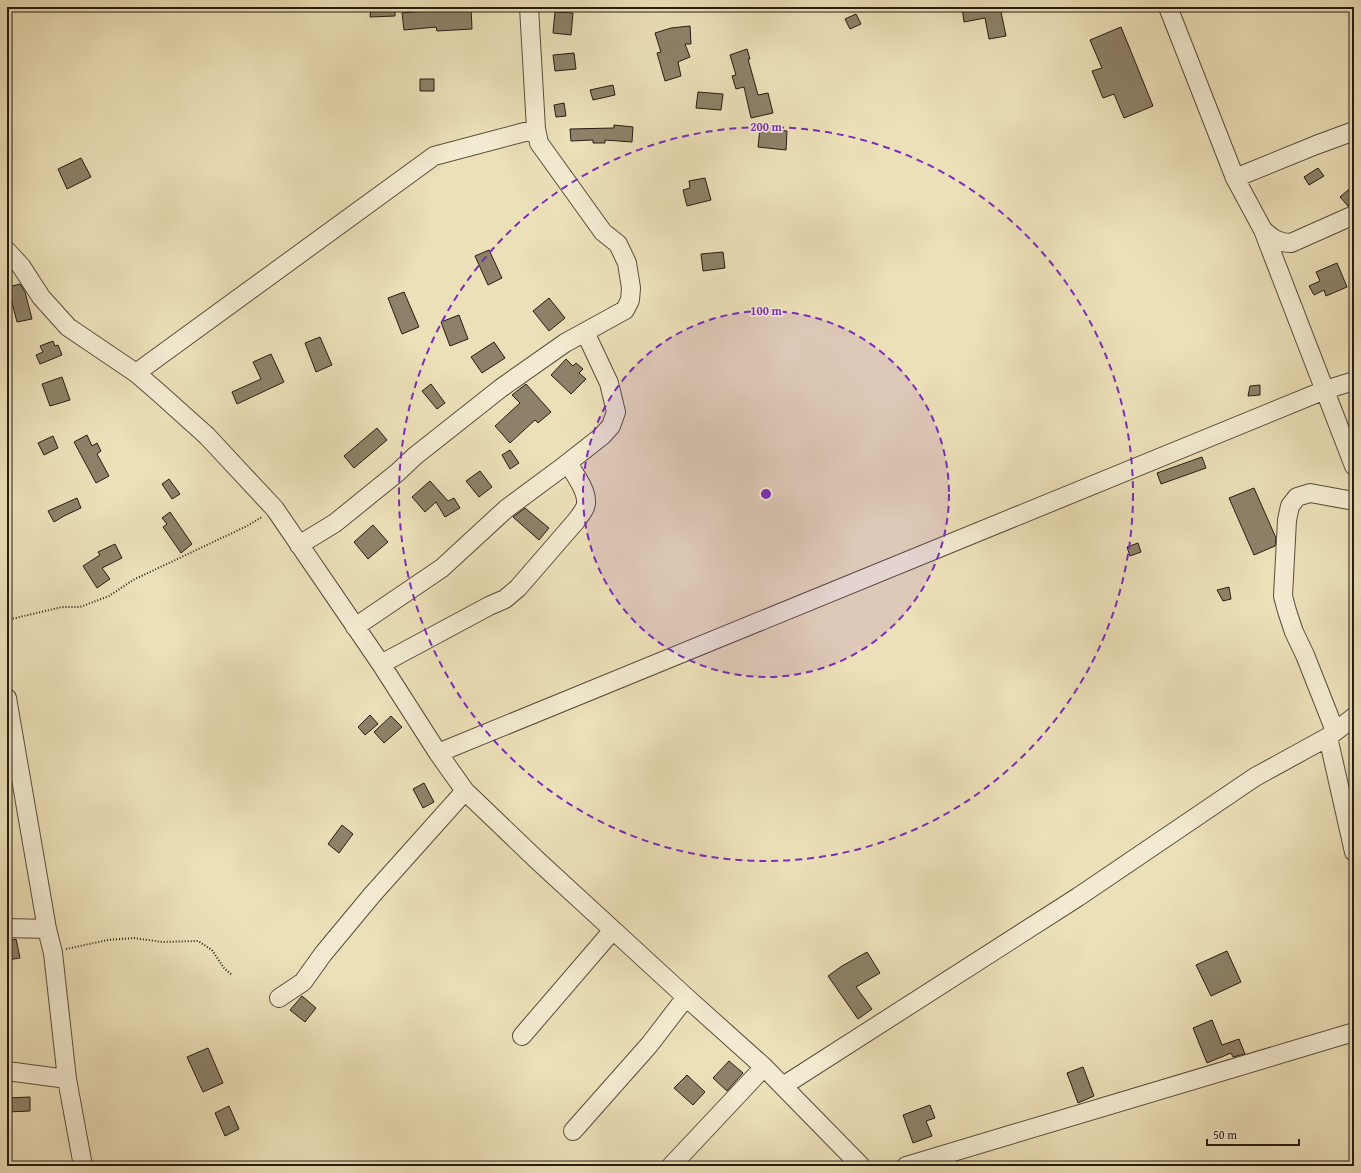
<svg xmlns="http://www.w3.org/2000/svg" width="1361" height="1173" viewBox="0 0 1361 1173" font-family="'Gentium Book Plus',serif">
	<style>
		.building { fill: #8d8269; stroke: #271c13 }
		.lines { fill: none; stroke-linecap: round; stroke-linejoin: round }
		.minor-casing { stroke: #584d3c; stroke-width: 20 }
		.path { stroke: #271c13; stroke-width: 2; stroke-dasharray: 1 2; stroke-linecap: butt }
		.minor { stroke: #f3ebd1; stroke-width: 18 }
		.ring { fill: none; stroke: #7b2cbf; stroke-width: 2; stroke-dasharray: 7 5 }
		.centre { fill: #7b2cbf; stroke: #f3ebd1; stroke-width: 2 }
		.ring-label { font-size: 12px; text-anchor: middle; font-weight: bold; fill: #7b2cbf; stroke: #f3ebd1; stroke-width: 3.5; stroke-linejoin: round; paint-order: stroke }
	</style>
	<rect width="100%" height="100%" fill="#ece0b8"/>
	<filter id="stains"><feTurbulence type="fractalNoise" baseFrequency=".005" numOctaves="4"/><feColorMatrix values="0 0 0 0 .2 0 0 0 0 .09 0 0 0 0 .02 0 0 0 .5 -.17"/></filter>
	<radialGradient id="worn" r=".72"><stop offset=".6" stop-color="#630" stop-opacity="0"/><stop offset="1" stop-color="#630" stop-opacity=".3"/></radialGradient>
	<path class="building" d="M371,7h24v9l-25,1z
		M471,7l1,22 -35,2 -1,-4 -32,3 -2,-17z
		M962,7h38l6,29 -17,3 -4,-21 -21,4z
		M555,12l18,1 -2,22 -18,-2z
		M856,14l5,10 -11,5 -5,-10z
		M690,26l1,18h-6l5,13 -12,5 3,14 -16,5 -8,-28 4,-1 -6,-19 16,-5z
		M1121,27l32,79 -29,12 -10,-24 -11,4 -11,-27 10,-3 -12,-28z
		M747,49l3,10h-2l10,36 10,-2 5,20 -22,5 -7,-31 -8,2 -4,-13 4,-1 -6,-20z
		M574,53l2,16 -21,2 -2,-16z
		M420,79h14v12h-14z
		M613,85l2,10 -22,5 -3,-10z
		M698,92l25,2 -2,16 -25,-2z
		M564,103l2,13 -10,1 -2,-12z
		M614,125l19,2 -1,15 -27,-2v3h-12v-3l-22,1 -1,-12 44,-1z
		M760,128l27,3 -1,19 -28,-3z
		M81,158l10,19 -24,12 -9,-20z
		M1318,168l6,8 -15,9 -5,-8z
		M705,178l6,22 -24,6 -4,-16 7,-2 -1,-7z
		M1354,185v20l-6,1 -8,-9z
		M489,250l13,28 -14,7 -13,-29z
		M723,252l2,16 -22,3 -2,-17z
		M1337,263l10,24 -21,9 -2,-6 -10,5 -5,-9 11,-5 -4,-9z
		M20,284l5,8 7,27 -15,3 -9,-35z
		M404,292l15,35 -17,7 -14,-36z
		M549,298l16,20 -16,13 -16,-20z
		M459,315l9,24 -18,7 -9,-24z
		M320,337l12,28 -16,7 -11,-29z
		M53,341l2,5 3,-1 4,10 -22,9 -4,-9 7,-3 -3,-6z
		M494,342l11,16 -23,15 -11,-16z
		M271,354l13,28 -47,22 -5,-12 29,-13 -8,-17z
		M566,359l7,7 3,-3 7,6 -4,4 7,6 -15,15 -20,-19z
		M62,377l8,23 -20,6 -8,-22z
		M431,384l14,19 -8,6 -15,-18z
		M526,384l25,28 -13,11 -3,-3 -25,23 -15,-17 25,-23 -8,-8z
		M1260,385v10l-12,1 2,-10z
		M377,428l10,12 -33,28 -10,-12z
		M87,435l5,11 5,-3 4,8 -4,3 12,22 -13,7 -22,-41z
		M53,436l5,12 -14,7 -6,-12z
		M510,450l9,13 -9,6 -8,-14z
		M1202,457l4,11 -45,16 -4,-11z
		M480,471l12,16 -13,10 -13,-16z
		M169,479l11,15 -8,5 -10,-15z
		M430,481l18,20 6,-3 6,10 -15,9 -9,-15 -11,10 -13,-15z
		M1254,488l22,50 -1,8 -21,9 -25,-57z
		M77,498l4,10 -17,8 -10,6 -6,-11z
		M525,508l24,20 -10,12 -26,-23z
		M170,512l22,32 -11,9 -18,-26 4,-3 -5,-6z
		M373,525l15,17 -20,17 -14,-17z
		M1138,543l3,9 -11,4 -3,-9z
		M115,544l7,14 -20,10 8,11 -13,9 -14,-22 17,-11 -2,-3z
		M1229,587l2,12 -8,2 -6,-11z
		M370,715l8,9 -13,11 -7,-8z
		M391,716l11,11 -18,16 -10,-11z
		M424,783l10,19 -11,6 -10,-19z
		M342,825l11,9 -14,19 -11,-9z
		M16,939l4,19 -13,2v-19z
		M1227,951l14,31 -30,14 -15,-31z
		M867,952l13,21 -24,14 16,22 -14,10 -30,-43 14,-10z
		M302,996l14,12 -11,14 -15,-12z
		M1212,1020l10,25 17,-6 6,15 -12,3 -2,-4 -24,10 -14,-35z
		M208,1048l15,35 -20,9 -16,-35z
		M729,1061l14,12 -16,18 -14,-13z
		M1083,1067l11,29 -16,7 -11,-30z
		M687,1075l18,17 -12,13 -19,-17z
		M30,1097v14l-23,1v-14z
		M930,1105l5,13 -9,3 6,15 -19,7 -10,-28z
		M229,1106l10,23 -14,7 -10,-23z"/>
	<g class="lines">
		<g class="minor-casing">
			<path id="minor" d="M1168,7l67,171 28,52 91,236
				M1235,178l81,-33 38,-14
				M1263,230c9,8 15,13 28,13l63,-28
				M7,251l14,15 20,31 27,30 68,46 22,19 49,44 68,73 106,155 57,89 27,38 73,70 148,136 78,70 97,99
				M136,373l298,-217 102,-27
				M299,545l36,-22 63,-51 17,-16 86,-68 64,-45 60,-33 5,-10 1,-12 -4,-25 -9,-19 -15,-12 -64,-89 -3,-14 -7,-122
				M355,627l87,-59 64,-59 54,-40 42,-33 9,-10 5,-14 -7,-29 -24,-51
				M381,664l108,-58 16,-7 13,-11 58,-67c4,-6 11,-13 10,-20 0,-13 -12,-27 -18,-38
				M7,698l40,231 6,24 14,126 16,87
				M1335,731l-30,-76 -11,-23 -7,-21 -4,-15 4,-76 3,-14 7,-9 13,-4 44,8
				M1328,737l26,115
				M438,753l887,-363 29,-9
				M7,928l40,1
				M279,998l24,-16 20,-28 49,-59 93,-104
				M522,1036l91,-106
				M7,1071l60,8
				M783,1086l295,-189 177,-120 73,-40 26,-20
				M573,1131l77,-87 36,-47
				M671,1166l93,-99
				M906,1166l448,-134"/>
		</g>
		<path class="path" d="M7,620l55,-13h18l29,-11 24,-16 114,-54 15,-9
			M66,949l42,-9 26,-2 28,4 36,-1 14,9 12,18 8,7"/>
		<use href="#minor" class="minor"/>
	</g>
	<circle cx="766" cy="494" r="183" fill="#7b2cbf" fill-opacity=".12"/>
	<g class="ring">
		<circle cx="766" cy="494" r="183"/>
		<circle cx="766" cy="494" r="367"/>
	</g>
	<circle cx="766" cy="494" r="6" class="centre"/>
	<g class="ring-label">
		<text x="766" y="131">200 m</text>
		<text x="766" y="315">100 m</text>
	</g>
	<rect width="1361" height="1173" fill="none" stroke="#ece0b8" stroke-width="24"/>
	<rect x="8" y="8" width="1345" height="1157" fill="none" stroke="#271c13" stroke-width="2"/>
	<rect x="12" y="12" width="1337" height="1149" fill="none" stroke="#271c13"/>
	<path d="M1207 1139v6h92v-6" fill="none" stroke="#271c13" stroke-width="2"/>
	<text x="1213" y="1139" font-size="12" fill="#271c13" stroke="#f3ebd1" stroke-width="3" paint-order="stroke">50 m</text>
	<rect width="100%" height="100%" filter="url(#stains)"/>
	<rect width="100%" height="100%" fill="url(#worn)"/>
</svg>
